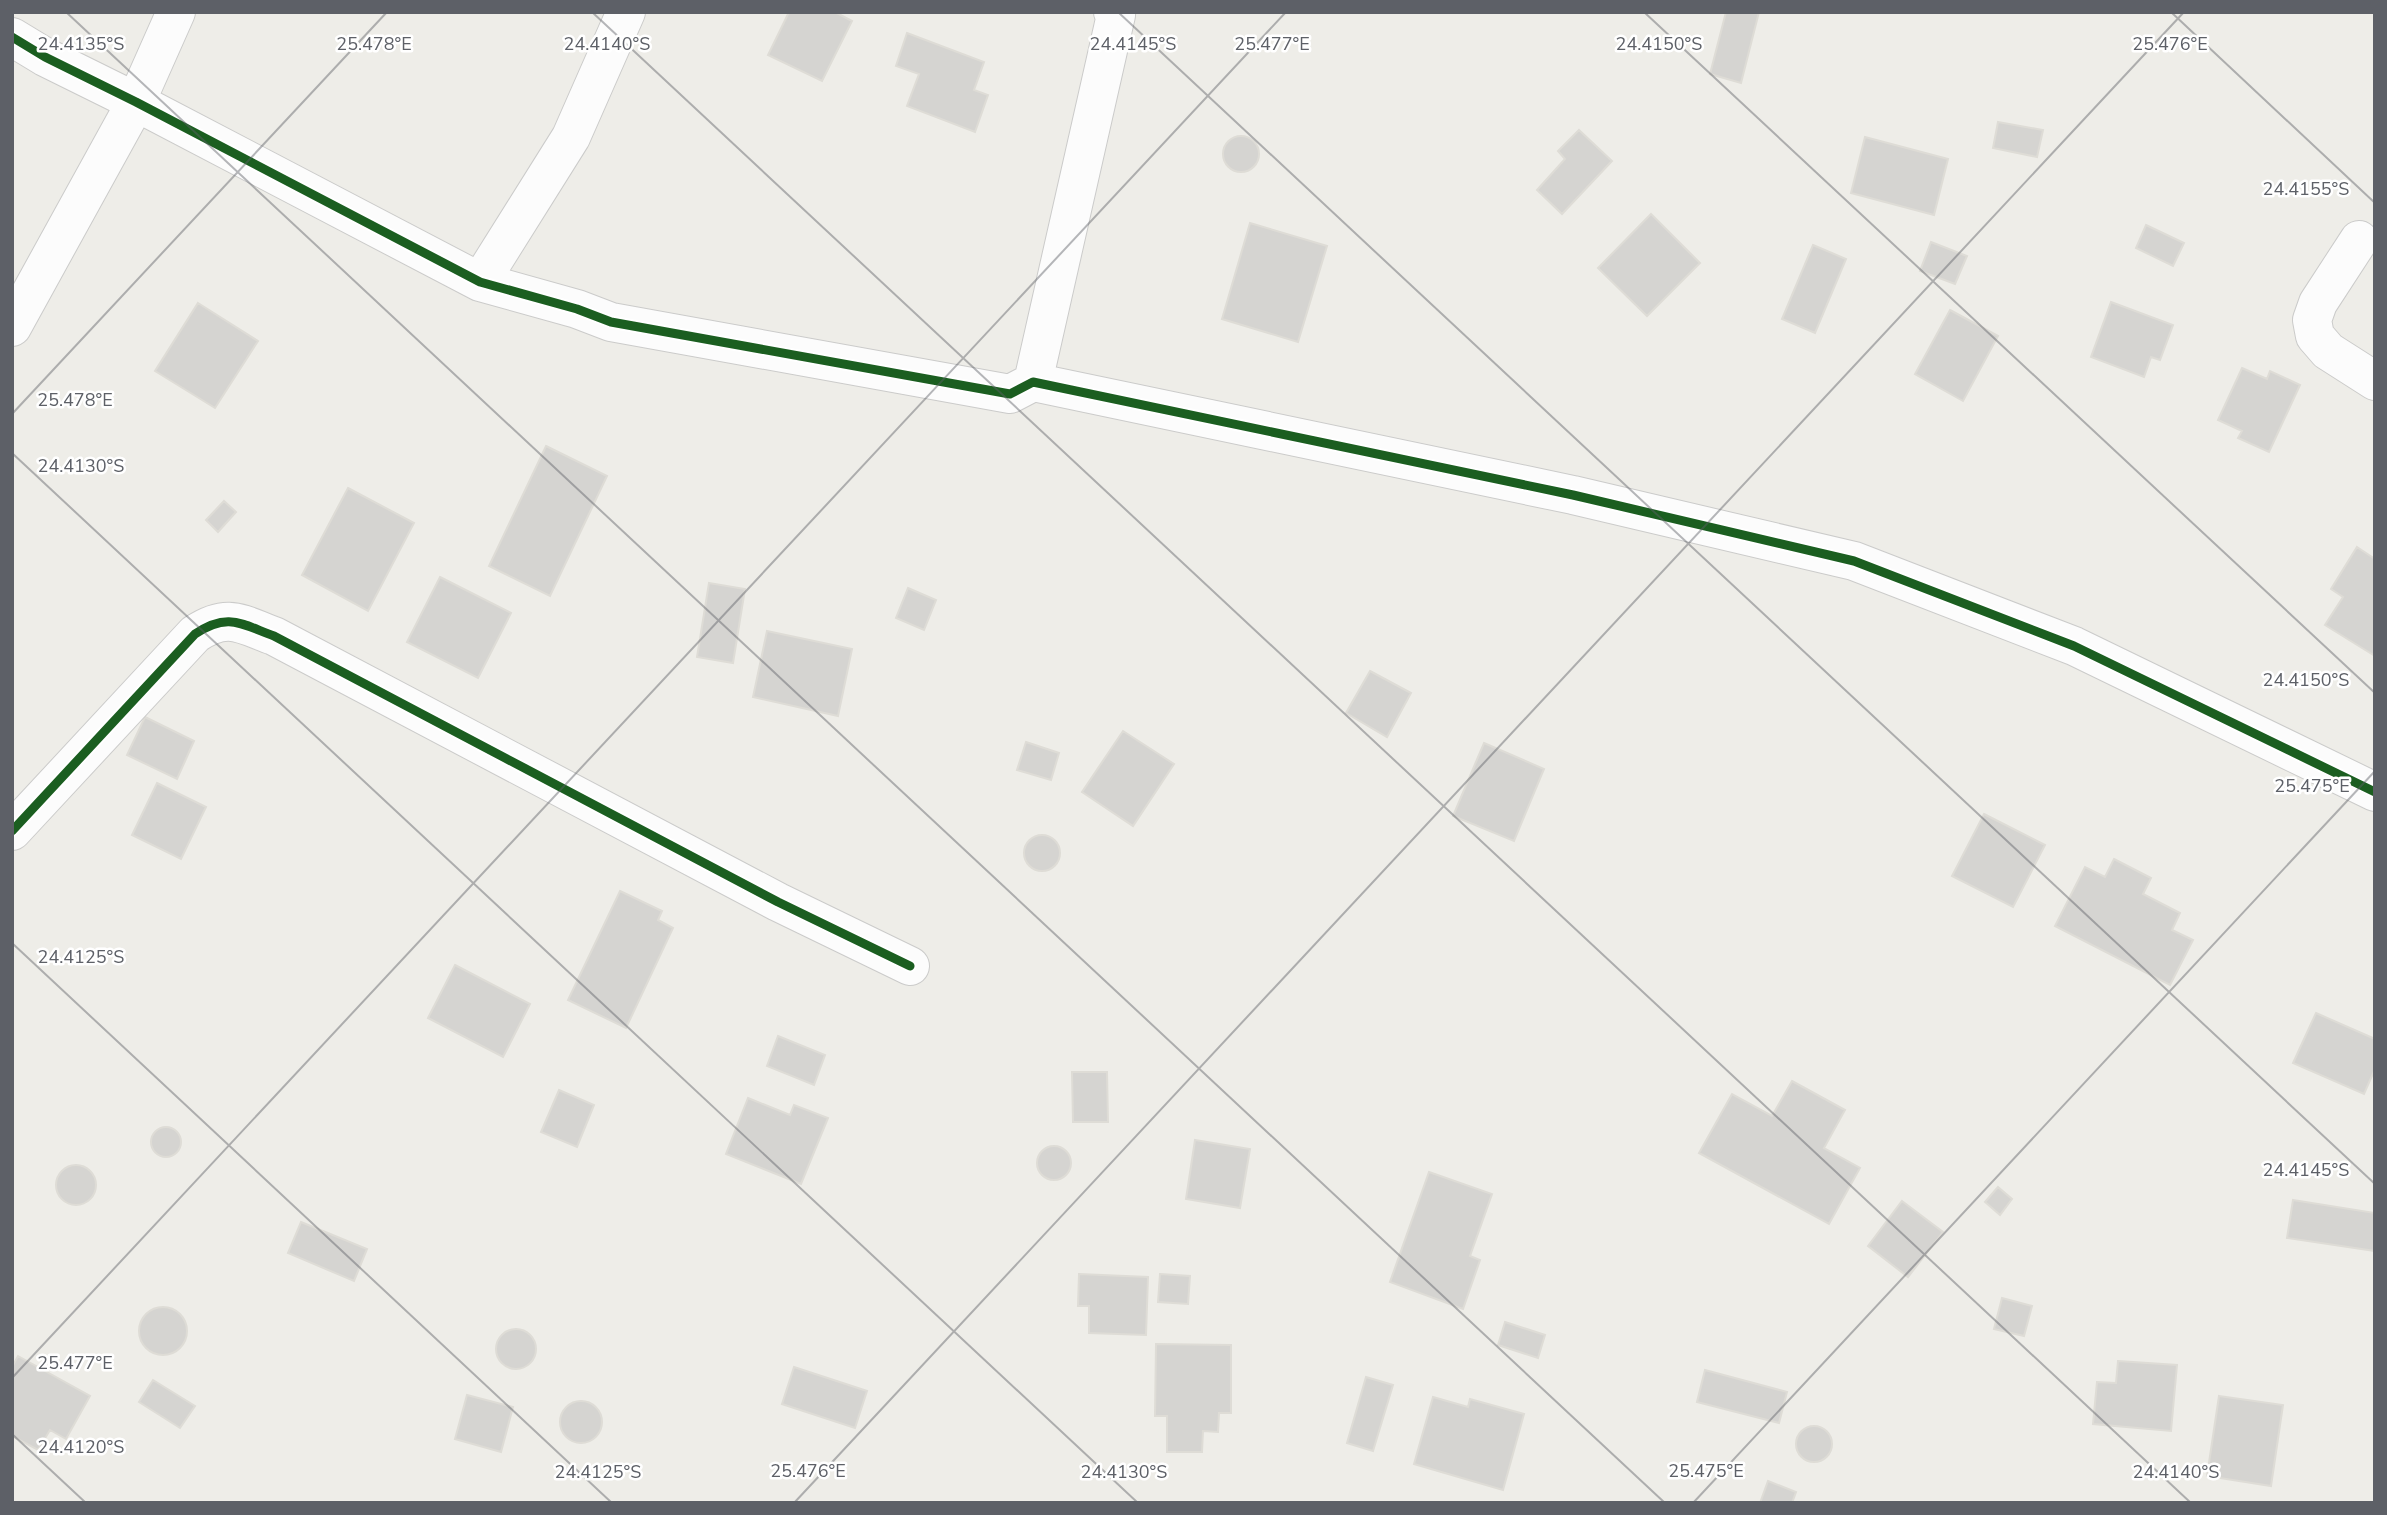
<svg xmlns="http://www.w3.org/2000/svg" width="2387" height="1515" viewBox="0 0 2387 1515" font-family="'Nunito Sans',sans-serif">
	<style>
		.building { fill: #d5d4d1; stroke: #dedcd6; stroke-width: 2 }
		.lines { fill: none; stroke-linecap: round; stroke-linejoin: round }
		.minor-casing { stroke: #cbcbca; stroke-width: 40 }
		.minor { stroke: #fcfcfc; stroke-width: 38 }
		.cycleway-casing { stroke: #fff; stroke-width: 13 }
		.cycleway { stroke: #1b5e20; stroke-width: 9 }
		.ticks { fill: none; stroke: #5d6067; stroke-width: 2; stroke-opacity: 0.45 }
		.ticks-label { font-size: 18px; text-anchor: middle; fill: #5d6067; stroke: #fff; stroke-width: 5; stroke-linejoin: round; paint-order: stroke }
	</style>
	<rect width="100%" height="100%" fill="#eeede8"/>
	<path class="building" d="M789,12h46l17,9 -30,60 -54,-26z
		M1726,12h33l-18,71 -31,-9z
		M907,33l77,29 -10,28 14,5 -13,37 -68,-26 12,-32 -23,-8z
		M1998,122l45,8 -6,27 -44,-9z
		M1579,130l33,31 -50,53 -25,-24 28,-31 -7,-8z
		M1223 154a18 18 0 1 1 36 0a18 18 0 1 1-36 0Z
		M1865,137l83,22 -14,56 -83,-22z
		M1651,214l49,49 -53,53 -49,-48z
		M1250,223l77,23 -29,96 -76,-23z
		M2146,225l38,18 -11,23 -37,-18z
		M1931,242l36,14 -12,28 -35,-13z
		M1813,245l33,14 -31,74 -33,-14z
		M2111,302l62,23 -13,35 -9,-3 -7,20 -53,-20z
		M198,303l60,38 -43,67 -60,-37z
		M1950,310l48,26 -35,65 -48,-27z
		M2242,368l25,11 3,-8 30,14 -31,67 -31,-14 4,-7 -24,-11z
		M546,446l61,30 -57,120 -61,-30z
		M348,488l66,35 -46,88 -66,-36z
		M224,501l12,11 -18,20 -12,-12z
		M2357,547l18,12v97l-50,-31 18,-28 -12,-8z
		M440,577l71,36 -33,65 -71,-36z
		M709,583l36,6 -12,74 -36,-6z
		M908,588l28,12 -12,30 -28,-12z
		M767,631l85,18 -14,67 -85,-19z
		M1370,671l41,22 -24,44 -41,-24z
		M145,717l49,24 -17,38 -50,-24z
		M1123,731l51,33 -41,62 -51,-34z
		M1026,742l33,11 -8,27 -34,-10z
		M1484,743l60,26 -30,72 -61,-25z
		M157,783l49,24 -25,52 -49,-24z
		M1984,814l61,31 -32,62 -61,-31z
		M1024 853a18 18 0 1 1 36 0a18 18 0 1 1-36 0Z
		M2114,859l37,19 -8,16 37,19 -8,17 21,10 -23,45 -115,-59 30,-59 20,10z
		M620,891l42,20 -4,9 15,8 -47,100 -58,-28z
		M455,965l75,39 -27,53 -75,-39z
		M2316,1013l59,26v30l-11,25 -71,-31z
		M778,1036l47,19 -11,30 -47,-19z
		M1072,1072h35l1,50h-35z
		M1792,1081l53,29 -21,38 36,20 -31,56 -130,-71 33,-59 40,22z
		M559,1090l35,15 -17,42 -36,-15z
		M748,1098l42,17 4,-10 34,13 -27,66 -75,-30z
		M151 1142a15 15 0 1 1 30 0a15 15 0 1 1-30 0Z
		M1195,1140l55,9 -10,59 -54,-9z
		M1037 1163a17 17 0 1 1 34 0a17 17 0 1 1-34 0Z
		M56 1185a20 20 0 1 1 40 0a20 20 0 1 1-40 0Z
		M1429,1172l63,22 -22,62 10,4 -17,49 -73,-27z
		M1998,1187l14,12 -12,16 -15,-13z
		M2293,1200l82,13v38l-88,-13z
		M1902,1201l41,31 -35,45 -40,-31z
		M301,1222l66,27 -13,32 -66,-28z
		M1079,1274l69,3 -2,58 -57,-2v-27h-11z
		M1160,1274l30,2 -2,28 -30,-2z
		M2002,1298l30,8 -8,30 -30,-7z
		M139 1331a24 24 0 1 1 48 0a24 24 0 1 1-48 0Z
		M1505,1322l40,13 -7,23 -40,-13z
		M496 1349a20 20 0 1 1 40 0a20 20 0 1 1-40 0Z
		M1156,1344l75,1v68h-12l-1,19 -15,-1 -1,21h-35v-36h-12z
		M18,1356l72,40 -24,43 -16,-9 -12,20 -26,-14v-69z
		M2118,1361l59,4 -6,66 -78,-7 4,-42 19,1z
		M794,1367l73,24 -12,37 -73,-24z
		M1705,1370l82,22 -8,31 -82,-21z
		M1366,1377l27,8 -20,66 -26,-8z
		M153,1380l42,26 -15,22 -41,-26z
		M467,1395l46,12 -12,45 -46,-13z
		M2219,1396l64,9 -12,81 -64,-10z
		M1433,1397l35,10 2,-8 54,15 -21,76 -89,-26z
		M560 1422a21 21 0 1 1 42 0a21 21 0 1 1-42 0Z
		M1796 1444a18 18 0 1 1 36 0a18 18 0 1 1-36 0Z
		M1768,1481l28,11 -4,11h-32z"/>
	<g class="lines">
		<g class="minor-casing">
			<path id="minor" d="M12,37l33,20 91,45 344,180 97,27 34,13 399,72 23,-12 540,113 281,66 220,85 301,146
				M2359,240l-41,63 -6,17 3,16 13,15 47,30
				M480,282l91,-145 55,-125
				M12,327l124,-225 40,-90
				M1033,382l83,-367 -3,-3
				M12,831l183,-197c33,-22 46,-10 79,2l504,266 132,64"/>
		</g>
		<use href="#minor" class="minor"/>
		<g class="cycleway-casing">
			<path id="cycleway" d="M12,37l33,20 91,45 344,180 97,27 34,13 399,72 23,-12 540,113 281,66 220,85 301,146
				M12,831l183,-197c33,-22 46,-10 79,2l504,266 132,64"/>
		</g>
		<use href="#cycleway" class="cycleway"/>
	</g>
	<path class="ticks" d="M66,12l1599,1491M592,12l1599,1491M1118,12l1257,1172M1644,12l731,681M2171,12l204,191M12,414l375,-402M12,453l1126,1050M12,943l600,560M12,1378l1274,-1366M12,1434l74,69M794,1503l1390,-1491M1693,1503l682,-732"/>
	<g class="ticks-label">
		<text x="607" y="50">24.4140°S</text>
		<text x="1133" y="50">24.4145°S</text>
		<text x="1659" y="50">24.4150°S</text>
		<text x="81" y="50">24.4135°S</text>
		<text x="374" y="50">25.478°E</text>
		<text x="1272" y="50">25.477°E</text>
		<text x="2170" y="50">25.476°E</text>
		<text x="2306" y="195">24.4155°S</text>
		<text x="75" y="406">25.478°E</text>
		<text x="81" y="472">24.4130°S</text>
		<text x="2306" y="686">24.4150°S</text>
		<text x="2312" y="792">25.475°E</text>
		<text x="81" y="963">24.4125°S</text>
		<text x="2306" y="1176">24.4145°S</text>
		<text x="75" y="1369">25.477°E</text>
		<text x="81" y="1453">24.4120°S</text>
		<text x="808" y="1477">25.476°E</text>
		<text x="1706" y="1477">25.475°E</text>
		<text x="598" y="1478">24.4125°S</text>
		<text x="1124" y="1478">24.4130°S</text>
		<text x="2176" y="1478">24.4140°S</text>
	</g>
	<rect width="2387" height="1515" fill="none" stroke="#5d6067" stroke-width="28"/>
</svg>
